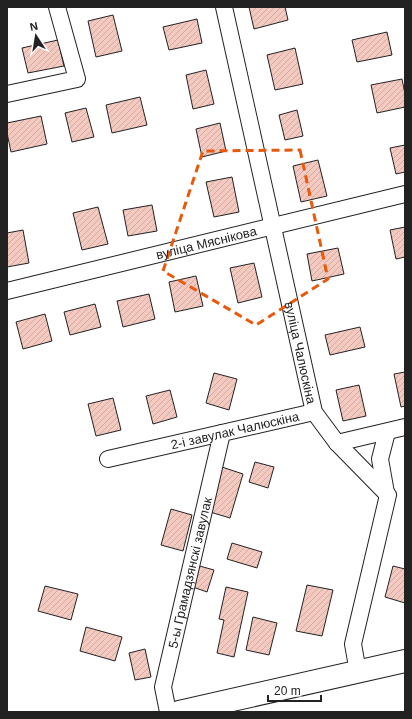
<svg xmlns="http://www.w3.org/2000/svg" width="412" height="719" viewBox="0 0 412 719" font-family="Arial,sans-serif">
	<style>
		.building { fill: url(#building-hatch); stroke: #222 }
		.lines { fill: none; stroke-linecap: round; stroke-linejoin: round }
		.street-casing { stroke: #222; stroke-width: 18 }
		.secondary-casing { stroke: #222; stroke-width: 24 }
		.street { stroke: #fff; stroke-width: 16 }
		.secondary { stroke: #fff; stroke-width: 22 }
		.marked { fill: none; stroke: #e8590c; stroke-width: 3; stroke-dasharray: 8 5; stroke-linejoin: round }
		.labels { text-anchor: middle; stroke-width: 3; stroke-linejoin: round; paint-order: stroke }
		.street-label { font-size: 13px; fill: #222; stroke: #fff }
	</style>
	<defs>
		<pattern id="building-hatch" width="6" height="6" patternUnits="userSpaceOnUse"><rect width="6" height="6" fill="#f3c9c0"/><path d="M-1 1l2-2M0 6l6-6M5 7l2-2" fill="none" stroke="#d0aca5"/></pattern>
	</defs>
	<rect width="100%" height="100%" fill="#fff"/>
	<path class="building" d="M249,7h36l3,13 -34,9z
		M113,15l9,36 -26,6 -8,-36z
		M197,19l5,24 -33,7 -6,-23z
		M387,32l5,23 -35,7 -5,-22z
		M58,40l6,26 -36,7 -6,-25z
		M295,48l8,36 -28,6 -8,-35z
		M206,70l8,34 -21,5 -7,-34z
		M402,79l3,15v13l-28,6 -6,-28z
		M140,97l7,28 -35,8 -6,-28z
		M86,108l8,29 -22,5 -7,-29z
		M297,110l6,26 -18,4 -6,-25z
		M41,116l6,28 -36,8 -4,-19v-10z
		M220,123l6,28 -24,6 -6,-28z
		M405,145v27l-9,2 -6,-26z
		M318,160l9,36 -26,6 -8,-36z
		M232,177l7,35 -25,5 -8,-35z
		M152,205l5,26 -29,5 -5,-26z
		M98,207l10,37 -26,6 -9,-37z
		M405,227v30l-9,2 -6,-29z
		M23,230l6,33 -22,4v-34z
		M338,248l6,26 -32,7 -5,-27z
		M254,263l8,34 -24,6 -8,-35z
		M196,276l7,30 -28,6 -6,-30z
		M149,294l6,25 -32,8 -6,-26z
		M95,304l6,23 -31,8 -6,-23z
		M45,314l7,27 -29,8 -7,-27z
		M360,327l5,20 -35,8 -5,-20z
		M405,372v34l-4,1 -7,-33z
		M214,373l23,6 -8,31 -23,-7z
		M359,385l7,31 -23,5 -7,-31z
		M170,390l7,27 -24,7 -7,-28z
		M113,398l8,32 -25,6 -8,-32z
		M255,462l19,5 -6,21 -19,-6z
		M222,467l21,7 -13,44 -20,-6z
		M171,509l21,6 -9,36 -22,-6z
		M232,543l30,9 -5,16 -30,-9z
		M196,565l18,5 -7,22 -17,-6z
		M393,566l12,3v34l-20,-6z
		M307,585l26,5 -11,46 -26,-5z
		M45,586l33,8 -7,26 -33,-9z
		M226,587l22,5 -14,65 -17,-4 7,-33 -5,-1z
		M253,617l24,6 -8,32 -23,-5z
		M86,627l36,10 -7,24 -35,-10z
		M145,649l6,28 -16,3 -6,-27z"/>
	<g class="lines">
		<g class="street-casing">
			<g id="street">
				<path id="s1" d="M224,7l90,405 23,31 51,52 -35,149 5,28"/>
				<path d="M7,94l70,-15 -20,-72"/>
				<path id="s2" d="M7,291l398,-97"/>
				<path d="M337,443l68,-16"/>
				<path id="s3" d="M108,459l206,-47"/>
				<path d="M386,493l-6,-34 7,-27"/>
				<path id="s4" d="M168,712l-5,-25 59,-254"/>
			</g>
		</g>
		<g class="secondary-casing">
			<path id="secondary" d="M179,712l226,-51"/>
		</g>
		<use href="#street" class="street"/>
		<use href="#secondary" class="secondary"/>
	</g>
	<path class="marked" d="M300,150l28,129 -72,46 -93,-54 40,-120z"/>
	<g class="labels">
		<g class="street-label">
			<text dy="5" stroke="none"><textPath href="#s2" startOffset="205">вуліца Мяснікова</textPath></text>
			<text dy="5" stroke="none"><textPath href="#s1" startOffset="354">вуліца Чалюскіна</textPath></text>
			<text dy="5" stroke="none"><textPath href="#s3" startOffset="130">2-і завулак Чалюскіна</textPath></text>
			<text dy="5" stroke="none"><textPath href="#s4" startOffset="143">5-ы Грамадзянскі завулак</textPath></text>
		</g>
	</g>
	<rect width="412" height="719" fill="none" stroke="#222222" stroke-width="16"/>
	<g transform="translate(36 36) rotate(348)" stroke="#ffffff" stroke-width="3" paint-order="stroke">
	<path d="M0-3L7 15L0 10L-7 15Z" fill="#222222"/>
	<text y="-6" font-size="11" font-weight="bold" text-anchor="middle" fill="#222222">N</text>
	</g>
	<path d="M268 695v6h53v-6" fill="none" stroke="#222222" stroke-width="2"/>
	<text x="274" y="695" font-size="12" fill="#222222" stroke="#ffffff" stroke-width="3" paint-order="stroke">20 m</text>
</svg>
